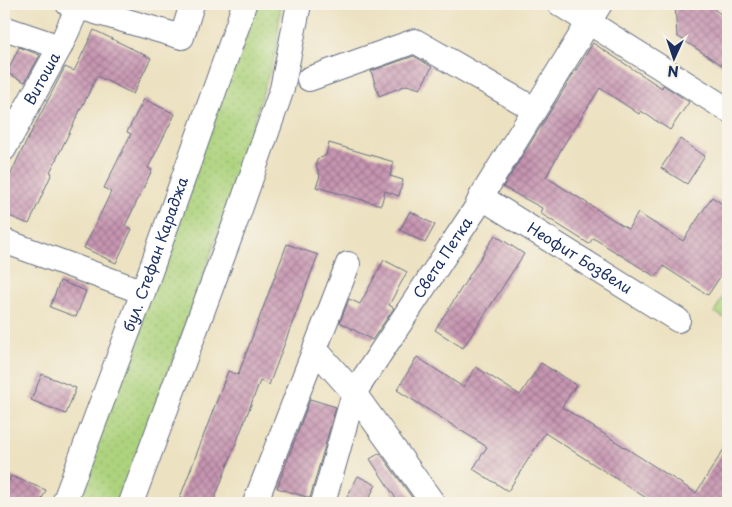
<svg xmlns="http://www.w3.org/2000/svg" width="732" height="507" viewBox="0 0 732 507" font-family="'Playpen Sans',sans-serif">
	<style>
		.grass { fill: url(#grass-dots); stroke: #64816e }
		.garden { fill: #add37e; stroke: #64816e }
		.building { fill: url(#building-cross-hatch) }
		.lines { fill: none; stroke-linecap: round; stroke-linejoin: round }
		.minor-casing { stroke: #646d80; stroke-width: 26 }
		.minor { stroke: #fff; stroke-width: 24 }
		.labels { text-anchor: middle; stroke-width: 4; stroke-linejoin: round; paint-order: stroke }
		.street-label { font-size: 15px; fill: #1b2f5e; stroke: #f7f3e8 }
	</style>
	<defs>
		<pattern id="grass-dots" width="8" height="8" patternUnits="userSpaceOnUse" patternTransform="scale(1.25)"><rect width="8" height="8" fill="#add37e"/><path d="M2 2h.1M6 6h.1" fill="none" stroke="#94b56f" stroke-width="1.8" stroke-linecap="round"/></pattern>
		<pattern id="building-cross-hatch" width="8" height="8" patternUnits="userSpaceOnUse" patternTransform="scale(1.25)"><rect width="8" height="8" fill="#c795b1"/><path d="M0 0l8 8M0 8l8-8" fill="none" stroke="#a17a93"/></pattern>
	</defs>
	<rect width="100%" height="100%" fill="#f7f3e8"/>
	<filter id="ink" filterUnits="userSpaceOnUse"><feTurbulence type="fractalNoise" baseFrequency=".02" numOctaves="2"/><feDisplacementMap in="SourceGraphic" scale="10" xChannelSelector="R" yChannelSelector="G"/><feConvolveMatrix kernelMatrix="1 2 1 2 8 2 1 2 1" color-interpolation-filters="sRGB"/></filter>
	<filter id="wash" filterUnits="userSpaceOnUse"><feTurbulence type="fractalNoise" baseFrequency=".0096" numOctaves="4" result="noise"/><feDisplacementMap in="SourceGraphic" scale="20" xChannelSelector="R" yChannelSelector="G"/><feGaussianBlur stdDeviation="1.12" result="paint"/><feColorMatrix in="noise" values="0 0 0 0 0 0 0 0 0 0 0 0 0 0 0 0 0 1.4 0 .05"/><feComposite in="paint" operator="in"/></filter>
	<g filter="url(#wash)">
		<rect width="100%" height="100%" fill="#ece1c0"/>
		<path class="grass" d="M252,4h29l-5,46 -47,153 -107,300h-50z"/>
		<path class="garden" d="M728,288v32l-14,-8z"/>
		<g id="blocks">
			<path class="building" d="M675,4h39l1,6 13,9v50l-51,-33z
				M94,30l57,28 -18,36 -36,-18 -47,96 2,1 -23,51 -25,-10v-24l14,-32 47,-91 9,4z
				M593,43l69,45 1,-3 26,17 -19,28 -29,-19 -2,3 -39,-26 -37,58 -17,31 82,52 10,-16 45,28 29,-44 16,11v57l-20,30 -45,-29 -7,11 -63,-39 -4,6 -49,-31 2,-5 -39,-21z
				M19,47l21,8 -15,27 -18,-9z
				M414,56l18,11 -12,22 -13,-4 -28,11 -8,-25z
				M144,99l31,15 -27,54 4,2 -27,56 7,3 -16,34 -32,-15 27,-56 -7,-4 27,-54 -4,-2z
				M680,139l25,17 -18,28 -26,-16z
				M329,143l65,19 -4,14 13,4 -4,16 -14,-5 -4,14 -65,-18 4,-11 -4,-12 1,-4 9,-5z
				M410,211l25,14 -10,18 -25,-13z
				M495,235l29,19 -61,94 -28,-18z
				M287,244l31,11 -49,130 -9,-4 -47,122h-35l50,-132 10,4z
				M384,260l23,12 -18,33 5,3 -22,32 -32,-18 9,-23 11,5z
				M60,281l26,10 -10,26 -26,-10z
				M417,357l46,30 13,-20 44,28 21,-32 35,22 -14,22 134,86 32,-50v60h-74l-109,-70 -37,58 -35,-22 14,-22 -90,-57z
				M42,374l34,14 -10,26 -35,-14z
				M310,399l26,8 -26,91 -33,-10z
				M380,453l36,50h-17l-29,-44z
				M11,476l35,14 -6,13h-36v-9z
				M358,476l18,9 -10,18h-12l-8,-4z"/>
		</g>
	</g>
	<g filter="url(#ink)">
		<use href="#blocks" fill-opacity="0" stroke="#646d80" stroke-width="1"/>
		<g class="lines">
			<g class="minor-casing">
				<g id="minor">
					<path d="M68,4l114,33 10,-33"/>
					<path d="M560,4l168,106"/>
					<path d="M4,28l56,19"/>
					<path d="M309,79l106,-38 119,68"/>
					<path id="s1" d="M4,149l56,-102 18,-40"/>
					<path id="s2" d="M481,197l197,123"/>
					<path d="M4,241l139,51"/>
					<path d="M315,349l33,-85"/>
					<path id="s3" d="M64,503l79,-211 95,-268 6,-20"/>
					<path d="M131,503l106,-285 45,-129 17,-85"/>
					<path d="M255,503l60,-154 39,44 79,110"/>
					<path id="s4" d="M323,503l31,-110 122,-185 5,-11 119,-193"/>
				</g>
			</g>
			<use href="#minor" class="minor"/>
		</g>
	</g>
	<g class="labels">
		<g class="street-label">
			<text dy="5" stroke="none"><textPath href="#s1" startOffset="80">Витоша</textPath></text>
			<text dy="5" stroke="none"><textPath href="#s3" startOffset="265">бул. Стефан Караджа</textPath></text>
			<text dy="5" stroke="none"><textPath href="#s4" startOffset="276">Света Петка</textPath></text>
			<text dy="5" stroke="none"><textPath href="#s2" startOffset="116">Неофит Бозвели</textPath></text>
		</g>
	</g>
	<rect width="732" height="507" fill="none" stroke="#f7f3e8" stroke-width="20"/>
	<g transform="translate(674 58) rotate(183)" stroke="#f7f3e8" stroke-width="4" paint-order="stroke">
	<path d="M0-4L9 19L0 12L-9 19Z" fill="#1b2f5e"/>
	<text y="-8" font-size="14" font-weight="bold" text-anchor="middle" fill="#1b2f5e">N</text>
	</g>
</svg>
